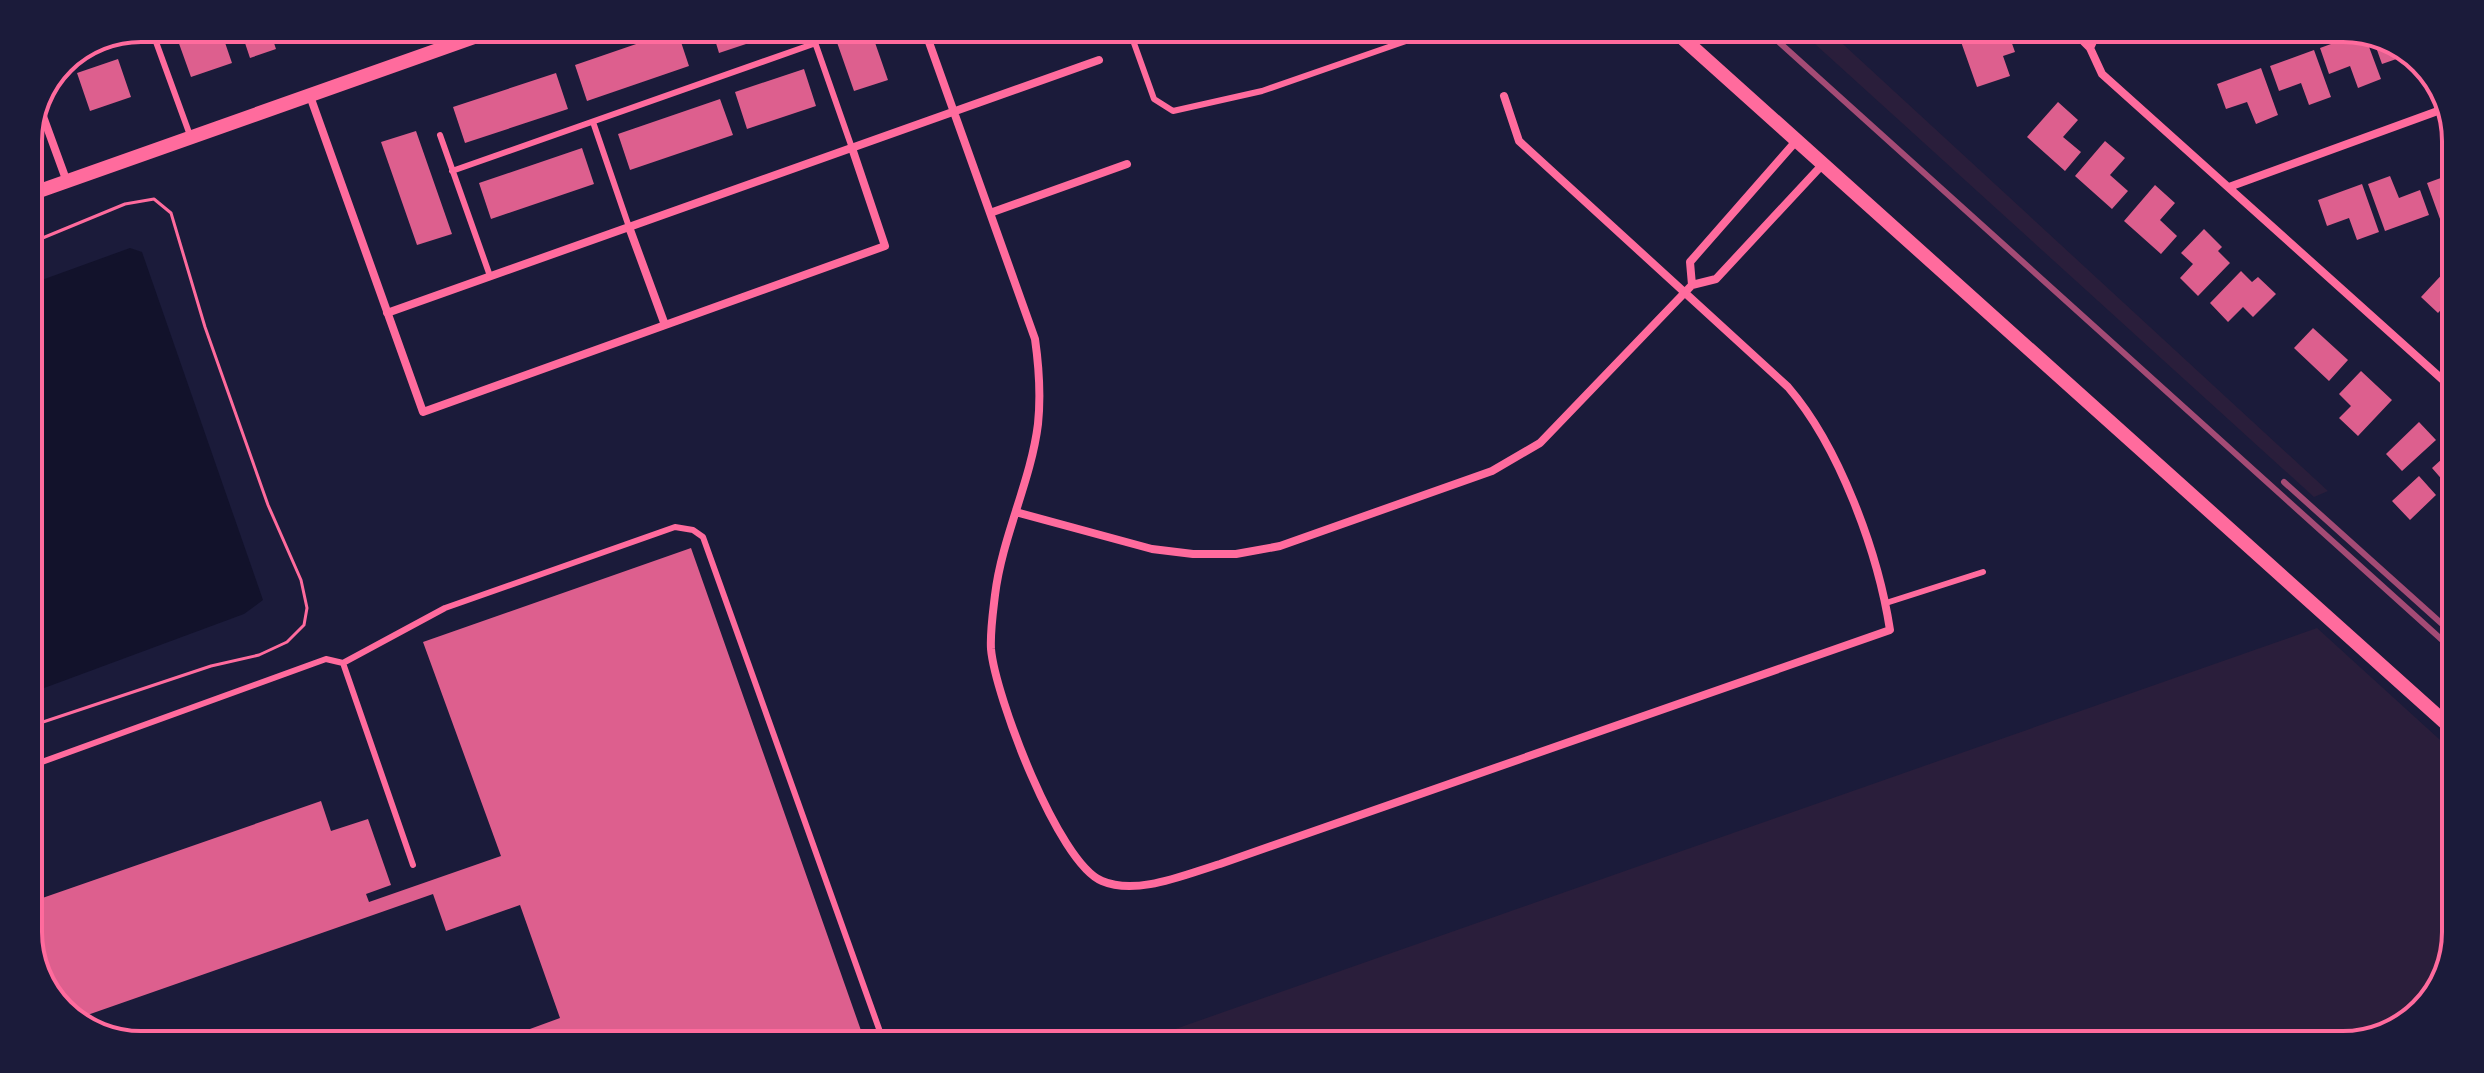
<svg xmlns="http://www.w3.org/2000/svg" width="2484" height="1073" viewBox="0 0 2484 1073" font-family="'Source Serif 4',serif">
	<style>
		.green { fill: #2a1e3b }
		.water { fill: #12122b }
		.building { fill: #dd5f8e }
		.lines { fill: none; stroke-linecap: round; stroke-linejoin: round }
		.path { stroke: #ff6b9d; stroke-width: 3 }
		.service { stroke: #ff6b9d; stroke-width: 6 }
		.minor { stroke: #ff6b9d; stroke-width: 8 }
		.tertiary { stroke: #ff6b9d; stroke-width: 14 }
		.rail { stroke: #a44b75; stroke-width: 6 }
		.rim { fill: none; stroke: #ff6b9d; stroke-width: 4 }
	</style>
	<rect width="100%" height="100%" fill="#1b1b3a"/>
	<path class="green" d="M1804,34h28l496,457 -14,6z
		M2317,628l133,121 -2,226 -42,51 -62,19 -1200,-5z"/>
	<path class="water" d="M130,248l12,4 121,348 -19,14 -216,80v-409z"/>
	<path class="building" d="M206,28h14l12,35 -41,14 -14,-39z
		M240,28h29l7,21 -26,9z
		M306,29h38l-35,8z
		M677,30l12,36 -102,35 -12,-36z
		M712,30h73v1l-66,22z
		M833,31h38l17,49 -34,11z
		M1285,32h26v1l-23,8z
		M1972,35h37l6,17 -12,4 7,20 -33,11 -17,-48z
		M2353,36h12l16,43 -23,9 -8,-22 -21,8 -9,-26z
		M2372,36h14l17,13 2,7 -23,8z
		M2314,50l17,47 -22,8 -8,-22 -22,8 -9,-25z
		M118,59l13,38 -41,14 -13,-38z
		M2261,68l17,47 -22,9 -9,-22 -21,7 -9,-25z
		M804,69l12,37 -69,23 -12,-37z
		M556,73l12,36 -103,34 -12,-36z
		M720,99l13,36 -103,35 -12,-36z
		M2058,102l20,18 -15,17 18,15 -16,19 -38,-34z
		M416,131l36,103 -35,11 -36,-103z
		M2105,141l20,17 -15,17 18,16 -16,18 -37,-33z
		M582,148l12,36 -103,35 -12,-36z
		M2449,175l6,15v36l-11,4 -17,-47z
		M2390,176l9,22 21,-8 9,25 -44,16 -17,-47z
		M2362,184l17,48 -22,8 -8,-22 -22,8 -9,-26z
		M2155,185l20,18 -15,17 17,16 -16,18 -37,-33z
		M2204,229l18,18 -4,4 12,12 -32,33 -18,-18 13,-14 -12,-11z
		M2449,267l5,5v38l-7,-7 -9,10 -17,-16z
		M2241,271l11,11 6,-5 18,17 -23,23 -10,-10 -15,15 -18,-19z
		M2313,328l35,32 -19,21 -35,-33z
		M2361,371l31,29 -34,36 -19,-18 12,-12 -12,-12z
		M2419,422l17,18 -34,31 -16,-17z
		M2453,449l-1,42 -20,-23z
		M2419,476l17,19 -26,25 -18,-19z
		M691,548l173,491 -359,-1 55,-20 -40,-113 -74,26 -13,-37 -357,125 -25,-19 -23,-60v-37l293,-102 10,30 37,-12 23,66 -25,9 3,8 132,-46 -78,-214z"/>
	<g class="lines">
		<path class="path" d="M28,244l97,-40 29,-5 17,14 34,114 63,178 33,75 6,28 -3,17 -17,17 -28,13 -48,11 -183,61"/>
		<path class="service" d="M152,31l39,107
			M811,31l41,117
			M1130,32l24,67 19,12 89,-20 167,-58
			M62,62l99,-34
			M593,122l36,105
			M440,135l50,141
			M452,171l364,-128
			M1886,603l97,-31
			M343,663l102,-55 230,-81 18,3 10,7 180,503
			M28,767l298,-108 17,4 70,202"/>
		<path class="minor" d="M925,31l110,308c4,28 6,56 3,85 -7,57 -36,113 -43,171 -2,17 -5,37 -4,54 4,46 67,214 111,232 35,15 84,-7 118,-17l670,-234c-12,-78 -51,-184 -102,-243l-269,-246 -15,-45
			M2077,35l13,13 12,26 351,315
			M2090,48l6,-13
			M310,96l113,316 462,-166 -33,-98
			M40,108l27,74
			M2229,187l217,-79
			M990,213l137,-49
			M629,227l36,98
			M1692,285l-2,-23 107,-122
			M387,313l712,-253
			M1016,512l136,37 41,5h43l44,-8 212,-75 48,-28 152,-158 24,-6 107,-115"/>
		<path class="tertiary" d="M1678,34l772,693
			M28,195l469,-166"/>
		<path class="rail" d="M1770,34l681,614
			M2284,482l167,150"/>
	</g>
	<path d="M0 0H2484V1073H0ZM141 42H2343A99 99 0 0 1 2442 141V932A99 99 0 0 1 2343 1031H141A99 99 0 0 1 42 932V141A99 99 0 0 1 141 42Z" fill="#1b1b3a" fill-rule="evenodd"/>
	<path class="rim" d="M141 42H2343A99 99 0 0 1 2442 141V932A99 99 0 0 1 2343 1031H141A99 99 0 0 1 42 932V141A99 99 0 0 1 141 42Z"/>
</svg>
